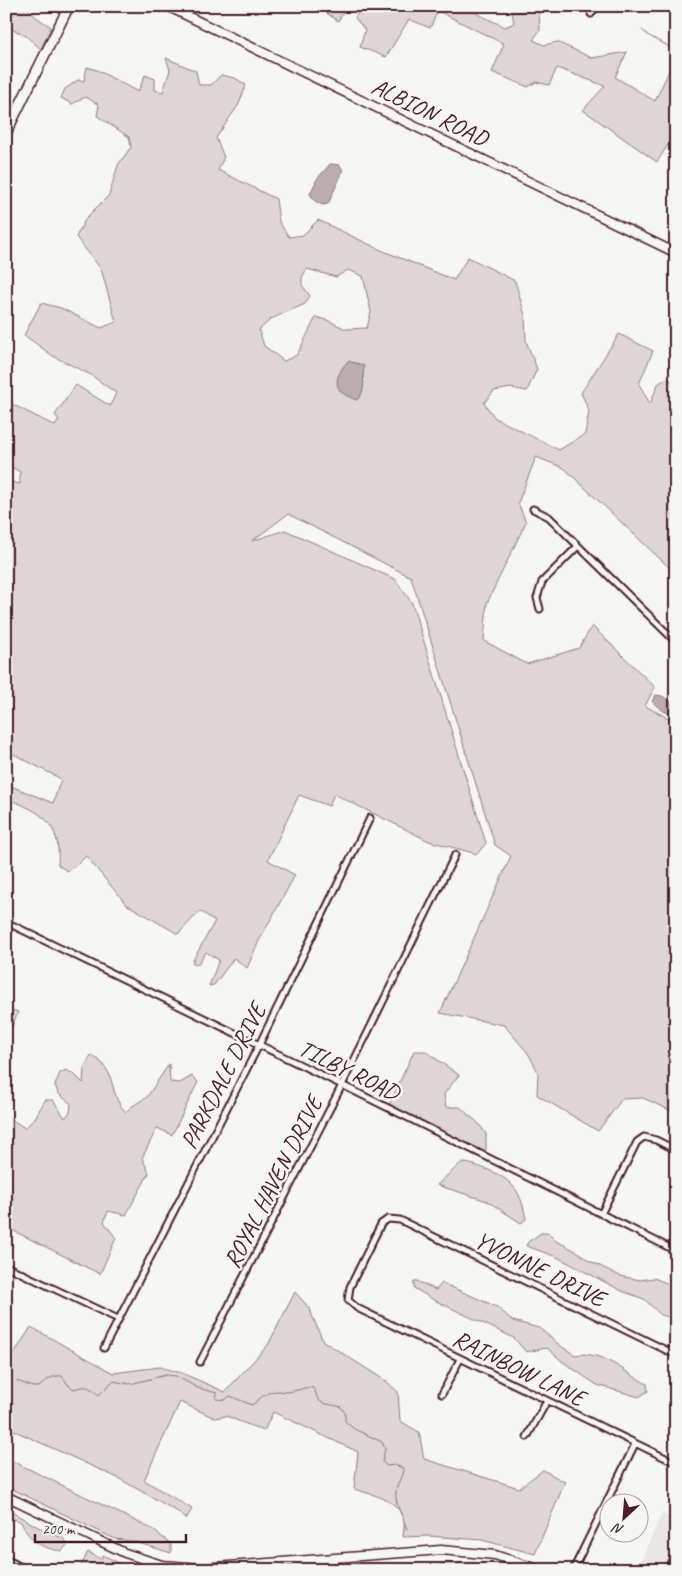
<svg xmlns="http://www.w3.org/2000/svg" width="682" height="1576" viewBox="0 0 682 1576" font-family="Caveat,sans-serif">
	<style>
		.built { fill: #e9e6e3 }
		.green { fill: #ddd6d5; stroke: #947a80; fill-rule: evenodd }
		.water { fill: #bbadae; stroke: #8e747a }
		.lines { fill: none; stroke-linecap: round; stroke-linejoin: round }
		.stream { stroke: #8e747a; stroke-width: 1 }
		.street-casing { stroke: #4a1f2b; stroke-width: 9 }
		.secondary-casing { stroke: #4a1f2b; stroke-width: 11 }
		.primary-casing { stroke: #4a1f2b; stroke-width: 12 }
		.street { stroke: #f6f6f2; stroke-width: 5 }
		.secondary { stroke: #f6f6f2; stroke-width: 8 }
		.primary { stroke: #f6f6f2; stroke-width: 9 }
		.labels { text-anchor: middle; stroke-width: 5; stroke-linejoin: round; paint-order: stroke }
		.street-label { font-size: 24px; fill: #4a1f2b; stroke: #f6f6f2 }
	</style>
	<rect width="100%" height="100%" fill="#f6f6f2"/>
	<filter id="ink" filterUnits="userSpaceOnUse"><feTurbulence type="fractalNoise" baseFrequency=".02" numOctaves="2"/><feDisplacementMap in="SourceGraphic" scale="10" xChannelSelector="R" yChannelSelector="G"/><feConvolveMatrix kernelMatrix="1 2 1 2 8 2 1 2 1" color-interpolation-filters="sRGB"/></filter>
	<g filter="url(#ink)">
		<path class="built" d="M662,1513l14,7v50h-39z"/>
		<path class="green" d="M6,6h20l10,11 15,10 -10,22 -15,-13 -20,-10z
			M317,6h30l-9,15z
			M361,6h100l44,21 9,-4 -2,-11h12l5,-6h22l-12,7 1,17 -7,10 11,5 13,-3 35,16 35,-6 -12,25 40,24 21,-45v82l-3,-1 -16,25 -74,-52 22,-24 -48,-18 -8,17 -13,-3 -8,5 -36,-15 12,-28 -66,-33 -8,17 -21,-9 -23,38 -26,-10 5,-17 -10,-12z
			M166,58l30,13 3,14h12l10,-10 14,3 11,7 -7,19 -23,34 8,19 -6,13 58,29 3,23 10,15 14,-2 15,-15 63,30 73,30 14,-23 47,24 10,34 1,26 11,28 -10,22 -16,-3 -17,3 -10,12 11,15 64,32 26,-16 4,-23 -8,-18 38,-59 34,17 -14,33 11,20 8,-20 9,-6 9,6v190l-112,-106 -28,-11 -18,46 8,19 -39,81 -3,38 43,23 52,-16 13,-22 63,61 -10,19 31,16v391l-33,-15 -21,1 -24,32 -61,-36 1,-23 -10,-19 -24,-28 -64,-12 71,-157 -16,-11 -84,-268 -123,-63 -36,27 33,-11 110,49 17,24 74,240 -9,11 -48,-13 -95,-47 -5,12 -30,-11 -31,65 27,15 -36,66 -12,27 -13,-10 -20,27 -5,1 10,-26 -13,-8 -9,13 -5,-3 23,-41 -15,-10 -22,23 -52,-30 -40,-48 -7,7 -12,8 -9,-6c3,-43 -15,-52 -52,-67v-14l47,19 8,-24 -55,-29v-269l14,3v-12l-14,-8v-63l49,25 4,-6 -4,-5 21,-30 34,21 6,-13 -25,-18 -38,-19 -29,-21 17,-32 20,5 40,20 15,-6 -15,-53 -25,-32 10,-19 23,-23 9,-30 13,-18 -2,-10 -32,-21 2,-11 -13,-8 -14,7 -11,-6 4,-9 13,-9 6,1 3,-14 10,3 41,22 7,-17 10,4v11l8,2 7,-22zM307,269l29,8 12,-7 15,6 8,36 -4,16 -21,1 -17,-8 -13,-4 -19,38 -13,6 -20,-15 -5,-16 12,-11 34,-15 5,-8 -8,-11v-8z
			M6,1008l12,4 -12,29z
			M414,1051h11l34,24 -15,19 2,13h14l19,17 7,10v19l-97,-48z
			M91,1055c3,2 7,4 10,7 15,14 9,36 25,50l5,-5 16,-10 22,-33 1,18 10,1 12,-7 6,6 -26,53 -15,-7 -15,30 7,15 -23,42 -18,-4 -4,11 12,16 -16,36 -94,-47v-111l19,12 10,-10 10,-18h8l12,18 5,-6 1,-8 -13,-11 -3,-8 5,-12 6,-3 8,4 9,9 1,-15z
			M461,1163c11,0 19,4 30,8 24,11 30,22 35,48l-5,4 -34,-22 -50,-16z
			M541,1233h7l8,8 22,11 10,8 32,16 20,4 14,-2 22,9v32l-15,-4 -17,-16 -22,-8 -65,-34 -31,-11 2,-4z
			M414,1281h3l19,9 6,-7 55,24 16,14 26,7 23,19 13,8c27,-5 49,17 72,29l1,7 -9,6 -42,-12 -34,-23 -16,-14 -21,4 -12,-14 -82,-39 -18,-11z
			M295,1292l14,16 14,33 63,40 12,11 2,29 19,11 5,27 95,29 24,-18 22,12 -30,72 -53,-14 -54,-4 -25,1c0,-5 2,-11 1,-16 -4,-22 -32,-26 -50,-32l4,-37 -85,-40 -9,19 -38,-15 -11,2 -35,-16 -36,78 48,29 -6,10 -8,-7 -60,-34 -112,-51v-61l25,-39 82,46 47,-6 22,6 43,19 43,-47z
			M6,1458l146,71 19,15v9l-39,-12 -17,-2 -109,-53z
			M6,1509l43,24 14,5 5,6 -6,7c-19,-2 -33,-10 -41,-29l-8,-3 -7,6z
			M88,1552l13,7 2,-4 20,10 -3,5h-41z
			M447,1563l28,3 14,4h-73z"/>
		<path class="water" d="M330,164l10,1 3,6 -15,33 -6,1 -7,-4 -5,-7 7,-15z
			M348,361l15,4 1,2c-2,12 3,24 -7,33 -26,-8 -24,-22 -9,-39z
			M656,695l6,1 14,9v12c-9,-4 -18,-8 -24,-16z"/>
		<g class="lines">
			<path class="stream" d="M642,30l7,6 27,14
				M17,1381l16,6h6c6,-6 13,-12 23,-11l7,10 5,3c14,-4 14,-3 25,6l14,-14 17,3 36,-9 10,1 22,12 19,5 -1,6 9,1 5,-4 22,9c7,-6 15,-14 25,-14 6,0 10,2 16,0 8,-1 12,-5 20,-3 3,3 3,8 5,11 5,7 16,5 23,8l4,6v8l9,8 28,13 3,7 -3,13 5,4 7,-1 9,3c0,8 -6,15 -7,23 -2,11 7,27 11,38"/>
			<g class="street-casing">
				<path id="street" d="M591,14l6,-8
					M533,509l16,8 12,12 115,113
					M540,609l-3,-11 5,-16 36,-36
					M6,922l336,163 334,166
					M601,1214l36,-72 7,-5 12,3 20,10
					M6,1266l112,53
					M104,1348l155,-303 111,-227
					M676,1355l-276,-135 -12,-1 -7,5 -31,63 -2,13 9,8 319,155
					M200,1362l142,-277 113,-230
					M442,1394l18,-35
					M527,1437l20,-36
					M6,1559l21,11
					M573,1570l62,-126
					M667,1570l9,-18"/>
			</g>
			<g class="secondary-casing">
				<path id="secondary" d="M167,6l509,247
					M6,1496l119,57 37,12 40,3 239,-18 54,5 45,15"/>
			</g>
			<g class="primary-casing">
				<path id="primary" d="M6,133l63,-127"/>
			</g>
			<use href="#street" class="street"/>
			<use href="#secondary" class="secondary"/>
			<use href="#primary" class="primary"/>
		</g>
	</g>
	<g class="labels">
		<g class="street-label">
			<text transform="translate(430 112) rotate(26)" y="8">ALBION ROAD</text>
			<text transform="translate(349 1070) rotate(26)" y="8">TILBY ROAD</text>
			<text transform="translate(223 1076) rotate(-63)" y="8">PARKDALE DRIVE</text>
			<text transform="translate(273 1182) rotate(-63)" y="8">ROYAL HAVEN DRIVE</text>
			<text transform="translate(540 1269) rotate(26)" y="8">YVONNE DRIVE</text>
			<text transform="translate(519 1368) rotate(26)" y="8">RAINBOW LANE</text>
		</g>
	</g>
	<rect width="682" height="1576" fill="none" stroke="#f6f6f2" stroke-width="25"/>
	<rect x="12" y="12" width="657" height="1551" fill="none" stroke="#4a1f2b" stroke-width="2" filter="url(#ink)"/>
	<g transform="translate(624 1518) rotate(206)"><circle r="24" fill="#f6f6f2" stroke="#b1a0a2"/>
	<path d="M0-4L9 19L0 12L-9 19Z" fill="#4a1f2b"/>
	<text y="-8" font-size="14" font-weight="bold" text-anchor="middle" fill="#4a1f2b">N</text>
	</g>
	<path d="M35 1534v8h151v-8" fill="none" stroke="#4a1f2b" stroke-width="2.5"/>
	<text x="42" y="1534" font-size="15" fill="#4a1f2b" stroke="#f6f6f2" stroke-width="4" paint-order="stroke">200 m</text>
</svg>
